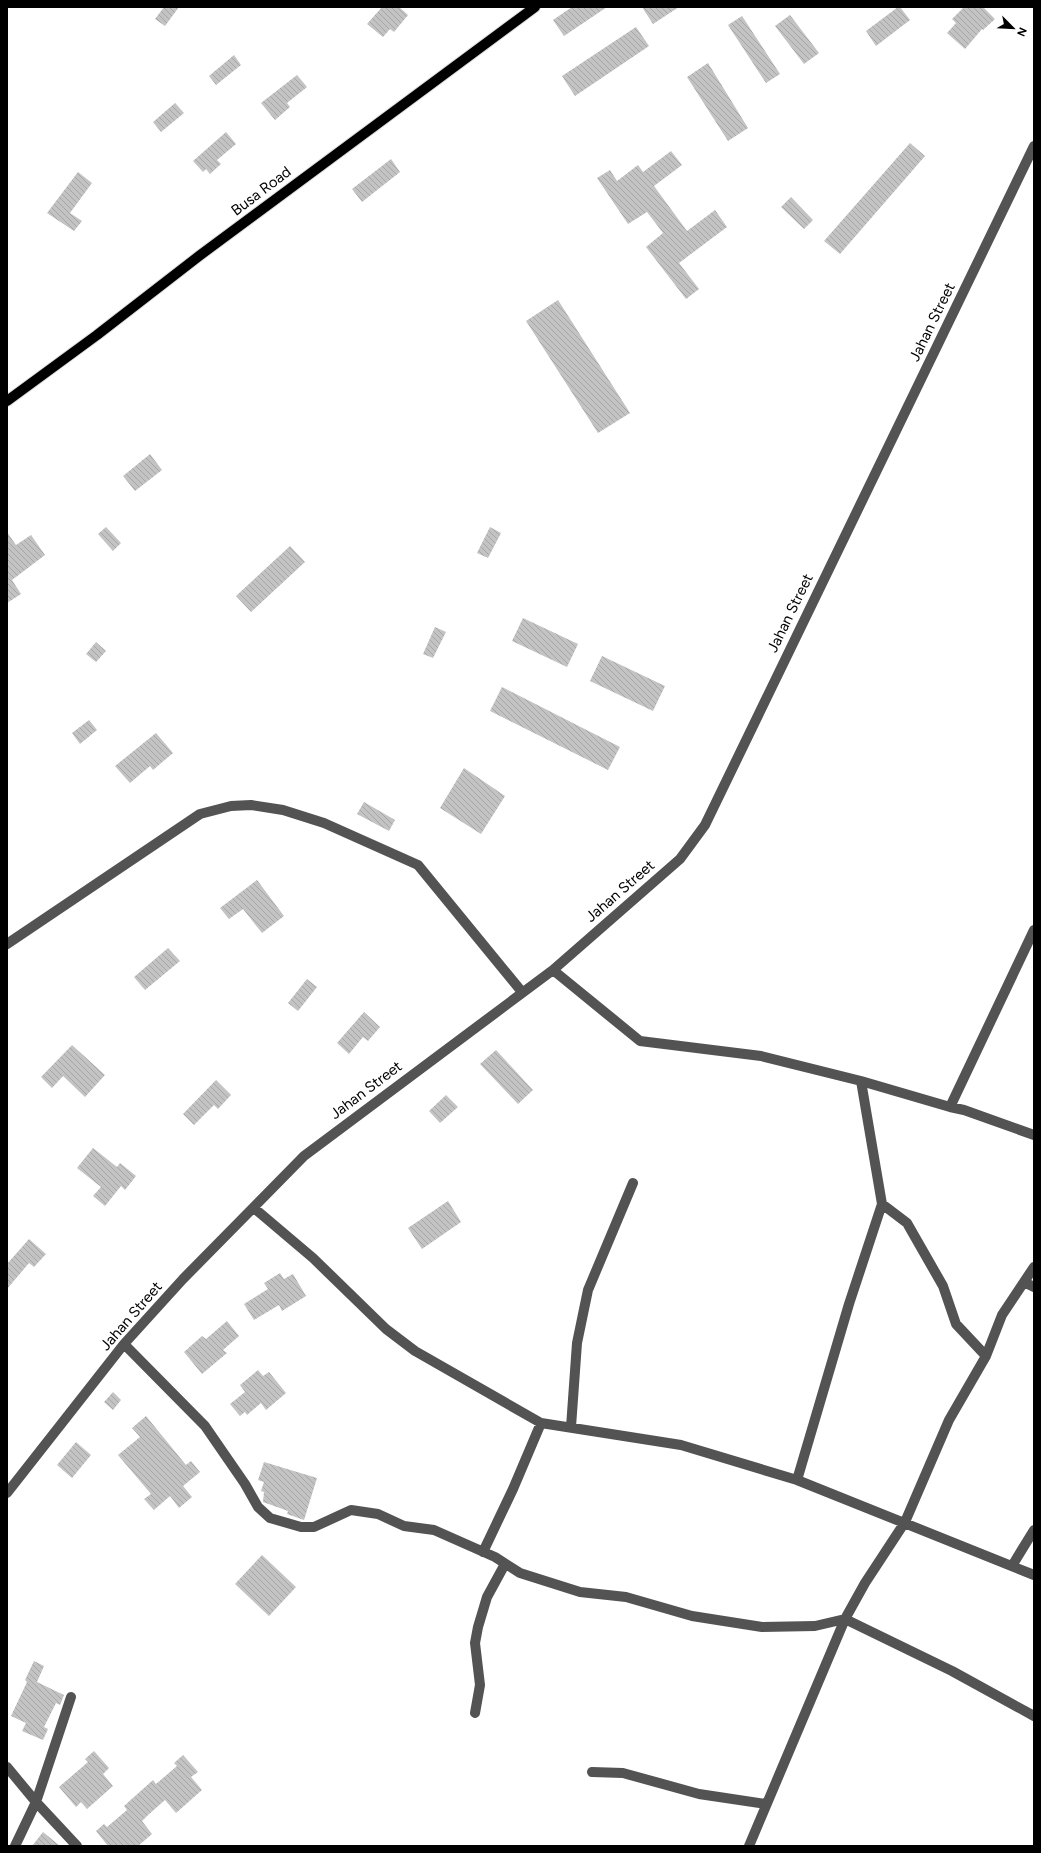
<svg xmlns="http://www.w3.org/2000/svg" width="1041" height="1853" viewBox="0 0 1041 1853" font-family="Figtree,sans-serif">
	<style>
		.building { fill: url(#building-back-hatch) }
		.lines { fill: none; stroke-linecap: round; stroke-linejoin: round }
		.major-casing { stroke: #dbdbdb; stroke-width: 12 }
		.minor { stroke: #535353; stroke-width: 10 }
		.major { stroke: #000; stroke-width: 10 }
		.labels { text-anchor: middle; stroke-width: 3; stroke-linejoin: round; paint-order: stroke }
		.street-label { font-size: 15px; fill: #000; stroke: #fff }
	</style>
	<defs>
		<pattern id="building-back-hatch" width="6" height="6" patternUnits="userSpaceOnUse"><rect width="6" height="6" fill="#c3c3c3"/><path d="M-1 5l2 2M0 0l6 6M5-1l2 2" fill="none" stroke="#a6a6a6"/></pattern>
	</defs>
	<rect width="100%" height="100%" fill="#fff"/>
	<path class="building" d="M164,7h15l-14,19 -10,-7z
		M382,7h17l9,8 -14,17 -4,-3 -7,8 -16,-13z
		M572,7h35l-43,29 -11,-16z
		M642,7h37l-26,17z
		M898,7h2l10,13 -34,26 -10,-15z
		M964,7h19l12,12 -12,11 -1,-1 -17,20 -18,-16 9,-10 -4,-4z
		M790,15l29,38 -15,11 -29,-38z
		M742,16l38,58 -14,9 -38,-58z
		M636,27l13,19 -74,50 -13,-20z
		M234,55l7,10 -25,20 -7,-9z
		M708,63l40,65 -20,13 -41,-64z
		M297,75l10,12 -20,16 3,4 -15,13 -14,-17z
		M175,103l9,10 -23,19 -8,-10z
		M226,132l10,12 -19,16 4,4 -11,10 -4,-5 -3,3 -10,-11z
		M910,143l15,13 -85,98 -16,-13z
		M671,151l11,14 -28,21 33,45 28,-21 12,17 -48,36 20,26 -13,10 -40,-52 17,-14 -16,-21 -19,12 -31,-46 13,-8 7,11 21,-16 5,7z
		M391,159l9,13 -38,30 -10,-13z
		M78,172l14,11 -22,30 12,8 -8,10 -27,-18z
		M791,197l22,23 -9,9 -23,-22z
		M558,300l72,113 -32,20 -72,-112z
		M150,454l12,16 -27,21 -12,-15z
		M106,527l15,16 -8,8 -15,-17z
		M490,527l11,6 -13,25 -11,-5z
		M7,532l9,13 15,-10 14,20 -33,25 9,14 -14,9z
		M290,546l15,16 -54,50 -15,-16z
		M523,618l55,26 -11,23 -55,-26z
		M435,627l11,5 -13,26 -10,-4z
		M96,642l10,9 -10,11 -10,-8z
		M602,656l63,30 -12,25 -63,-30z
		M502,687l118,60 -12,23 -118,-59z
		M89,720l8,10 -17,14 -8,-11z
		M156,733l17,20 -20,17 -3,-4 -20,17 -15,-17z
		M464,768l41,28 -24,38 -41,-26z
		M364,802l31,18 -6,11 -32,-17z
		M257,880l27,36 -22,17 -19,-24 -14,10 -9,-11z
		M168,948l12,13 -35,29 -11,-13z
		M307,979l10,8 -19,24 -10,-8z
		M364,1012l16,15 -12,14 -5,-4 -14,17 -12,-11z
		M72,1045l33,30 -20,22 -22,-21 -11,12 -11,-11z
		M496,1050l37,40 -15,14 -38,-40z
		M216,1080l15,15 -13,14 -4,-4 -20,20 -11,-11z
		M446,1095l12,12 -18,16 -11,-12z
		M93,1148l24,19 3,-4 16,13 -11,14 -4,-4 -16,20 -12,-10 8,-9 -24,-19z
		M448,1201l13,21 -39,27 -14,-21z
		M29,1239l17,15 -12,13 -5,-4 -22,26v-25z
		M280,1273l4,6 9,-5 13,22 -24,15 -3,-6 -25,15 -10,-16 24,-15 -4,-6z
		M227,1321l12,15 -16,14 4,3 -25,21 -18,-22 18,-16 4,3z
		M258,1370l5,6 6,-4 17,21 -20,17 -5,-7 -14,12 -2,-3 -5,4 -10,-12 15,-12 -5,-7z
		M113,1392l8,8 -8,10 -9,-8z
		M146,1416l40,49 5,-4 9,11 -17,14 9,11 -13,11 -9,-12 -16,14 -10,-11 7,-5 -33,-39 22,-18 -8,-9z
		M76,1442l15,13 -19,23 -15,-13z
		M264,1462l53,16 -13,42 -17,-6 1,-3 -25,-9 1,-10 -3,-1 3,-9 -6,-2z
		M262,1555l34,32 -27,29 -34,-32z
		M34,1661l10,5 -7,16 27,13 -4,10 -4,-2 -12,24 4,2 -5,11 -21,-9 4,-8 -15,-7 16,-34 -2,-2z
		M94,1751l15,17 -6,6 10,12 -26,23 -6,-7 -5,5 -17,-20 29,-25 -3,-3z
		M183,1755l15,17 -7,5 11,13 -26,23 -11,-13 -17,15 -6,6 10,13 -14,12h-30l-12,-15 8,-7 3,3 20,-17 -3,-4 29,-26 3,4 21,-18 -3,-3z
		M43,1832l17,14h-28z"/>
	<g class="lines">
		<g class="major-casing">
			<path id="major" d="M7,401l90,-66 102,-79 336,-249"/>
		</g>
		<path class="minor" d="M7,944l193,-130 31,-8 20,-1 32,5 41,13 94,42 104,127
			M553,970l87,71 121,15 100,25 89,26 14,3 70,25
			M950,1107l84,-177
			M882,1204l25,19 36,63 13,38 30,32
			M254,1208l59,50 73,71 29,22 126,72 140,22 116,35 237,95
			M1024,1282l10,5
			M124,1344l81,82 40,58 13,23 12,11 31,9h13l37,-17 27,4 26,12 30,4 61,27 25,16 60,19 46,5 66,19 70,11 53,-1 30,-7 107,52 82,45
			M571,1427l6,-84 11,-53 45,-107
			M797,1480l52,-176 33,-100 -21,-123
			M7,1493l117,-149 59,-65 121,-123 249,-186 127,-111 25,-34 329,-679
			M483,1552l30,-63 28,-66
			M1012,1566l22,-36
			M475,1713l5,-28 -5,-42 3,-16 9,-30 18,-33
			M7,1767l29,35 41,44
			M592,1772l31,1 76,21 67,10
			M15,1846l21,-44 35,-105
			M749,1846l96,-227 20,-36 40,-61 44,-102 37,-64 16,-41 32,-48"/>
		<use href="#major" class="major"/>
	</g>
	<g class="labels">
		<g class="street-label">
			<text transform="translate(261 191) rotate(-37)" y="5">Busa Road</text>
			<text transform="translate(932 322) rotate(-64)" y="5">Jahan Street</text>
			<text transform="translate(790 613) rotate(-64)" y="5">Jahan Street</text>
			<text transform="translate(620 891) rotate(-41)" y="5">Jahan Street</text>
			<text transform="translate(366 1090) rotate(-37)" y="5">Jahan Street</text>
			<text transform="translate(131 1316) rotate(-49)" y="5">Jahan Street</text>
		</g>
	</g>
	<rect width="1041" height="1853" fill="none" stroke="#000000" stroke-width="16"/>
	<g transform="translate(1013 28) rotate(114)" stroke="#ffffff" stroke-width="3" paint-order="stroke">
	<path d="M0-3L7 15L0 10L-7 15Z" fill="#000000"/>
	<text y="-6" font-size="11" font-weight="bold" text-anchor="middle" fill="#000000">N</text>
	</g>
</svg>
